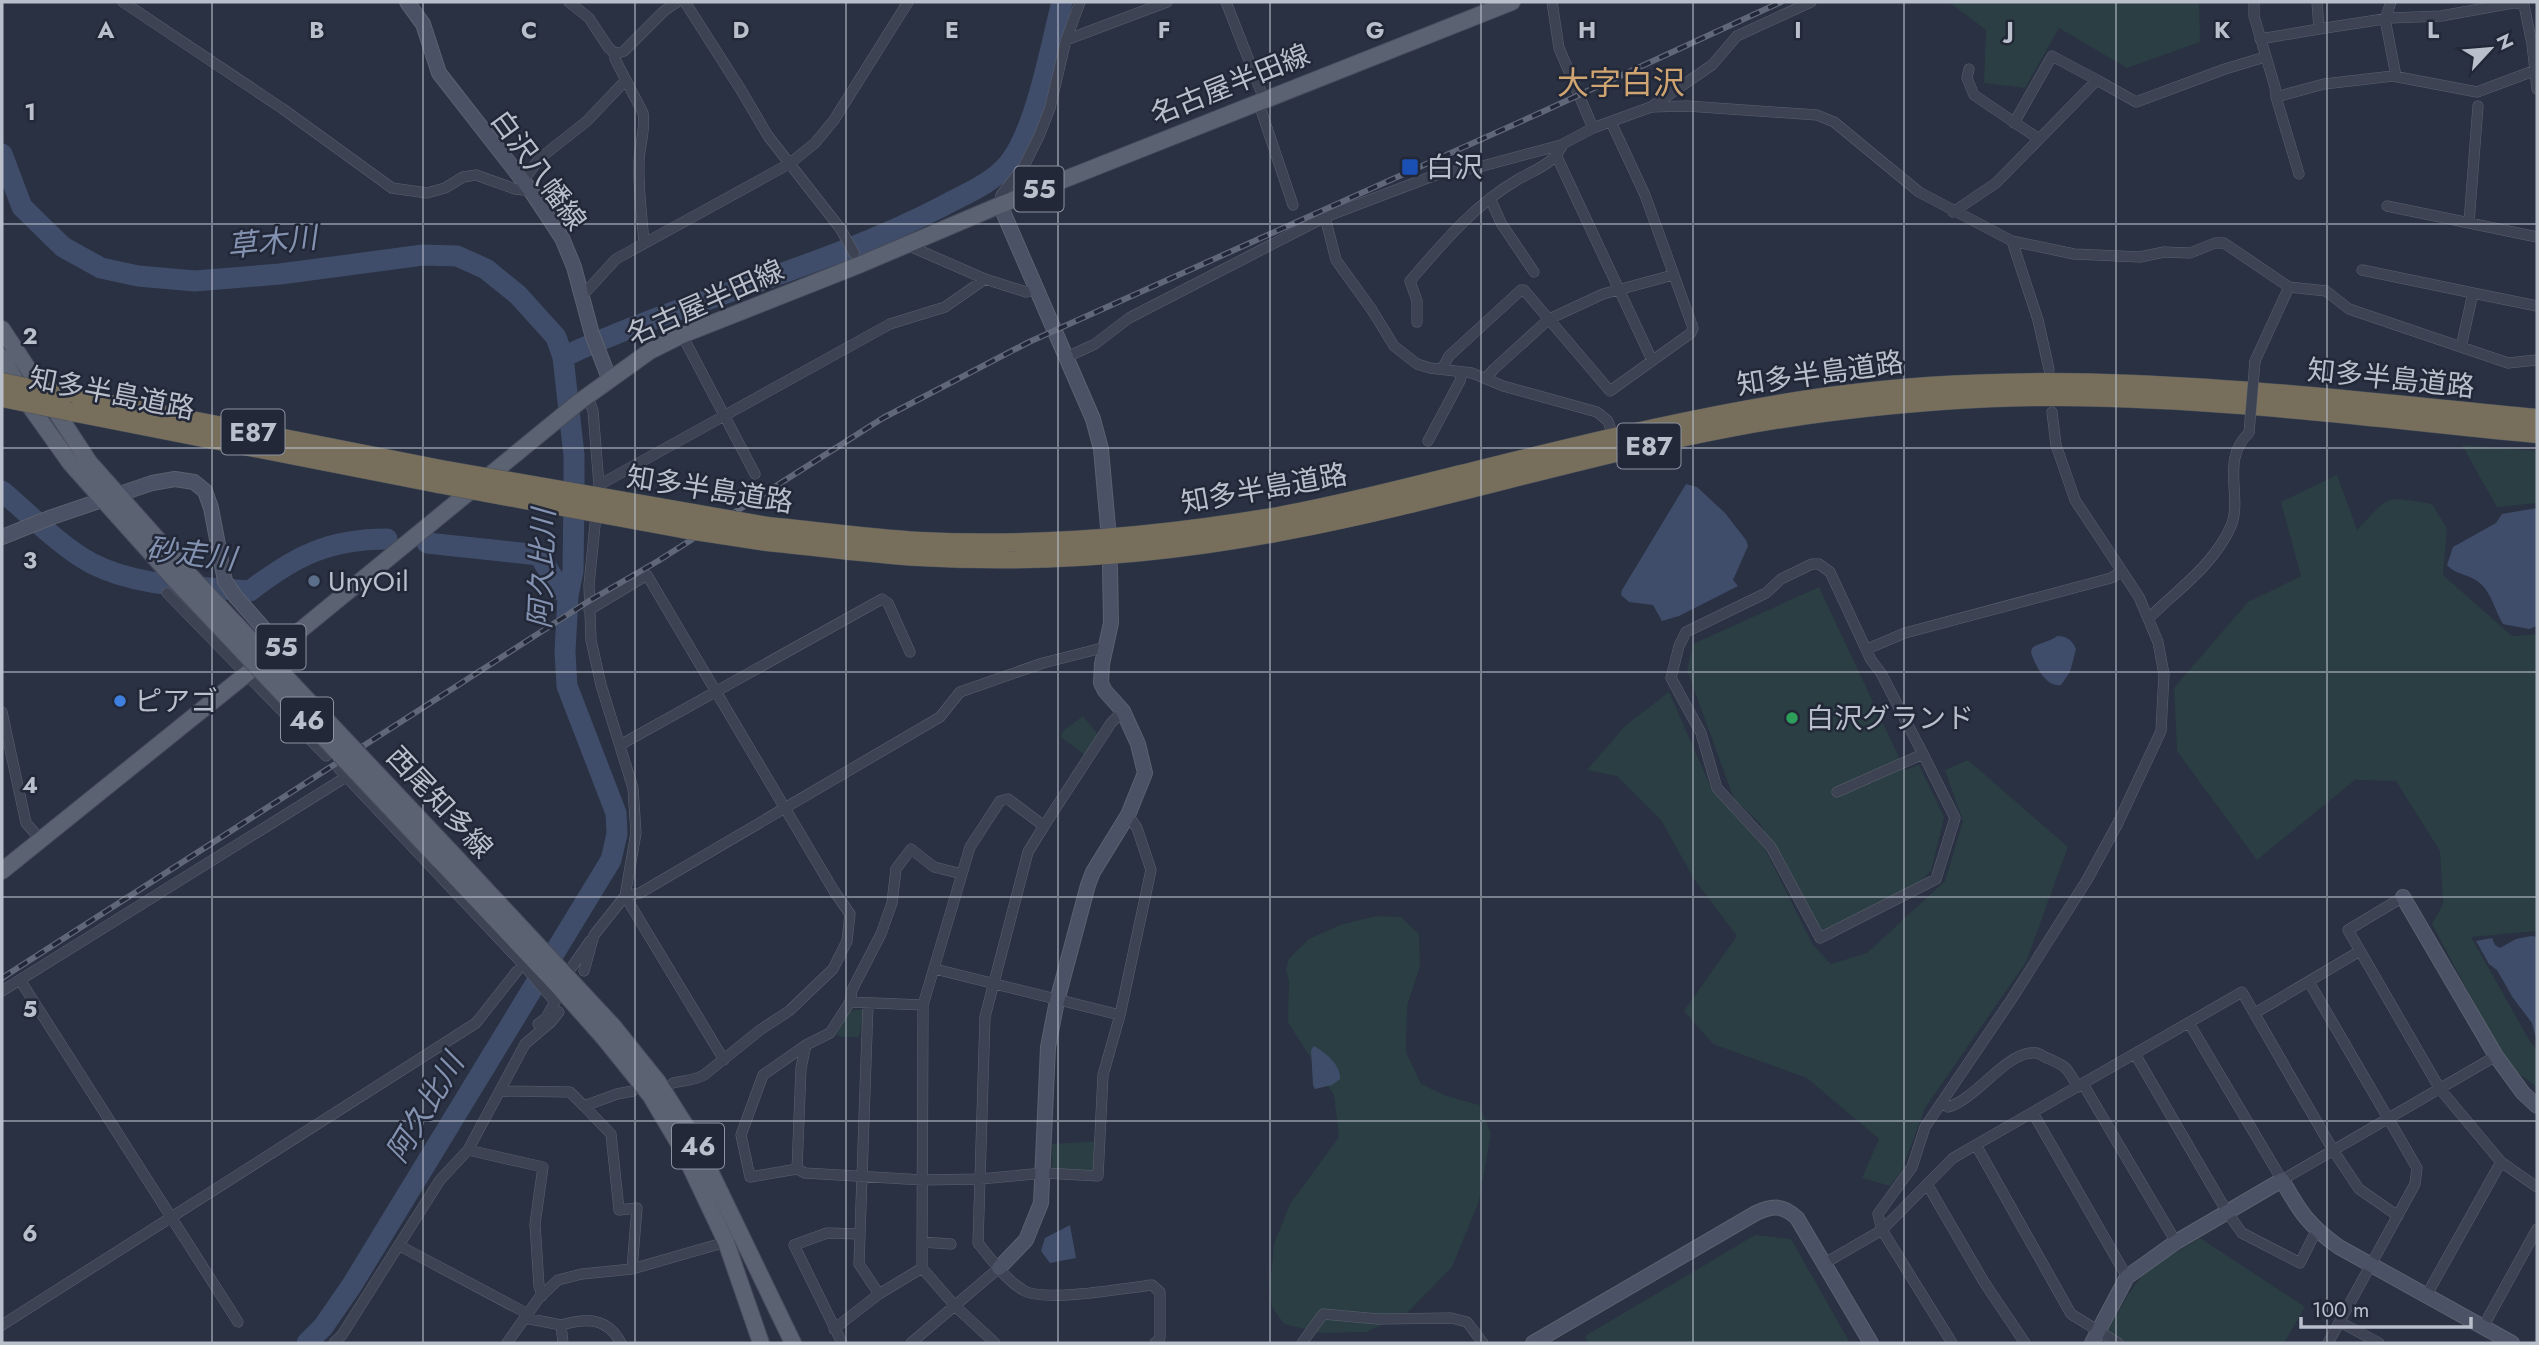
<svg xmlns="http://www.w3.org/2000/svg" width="2539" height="1345" viewBox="0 0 2539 1345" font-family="Jost,'Noto Sans JP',sans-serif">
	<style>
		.green { fill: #2b3e43 }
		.water { fill: #404d6a }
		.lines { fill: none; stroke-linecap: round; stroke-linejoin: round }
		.river { stroke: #404d6a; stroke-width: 21 }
		.street-casing { stroke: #5b616f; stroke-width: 11 }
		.secondary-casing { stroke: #5b616f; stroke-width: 16 }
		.primary-casing { stroke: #474c5b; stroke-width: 18 }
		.highway-casing { stroke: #484e5c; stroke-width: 19 }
		.street { stroke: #3d4352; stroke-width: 10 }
		.secondary { stroke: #4b5265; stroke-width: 14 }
		.primary { stroke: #5b6272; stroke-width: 16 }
		.highway { stroke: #776f5b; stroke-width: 18 }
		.rail-casing { stroke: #606778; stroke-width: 6 }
		.rail { stroke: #222837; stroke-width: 3.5; stroke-dasharray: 10; stroke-linecap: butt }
		.street-bridge-casing { stroke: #5b616f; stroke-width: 11; stroke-linecap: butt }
		.primary-bridge-casing { stroke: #474c5b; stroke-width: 18; stroke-linecap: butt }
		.highway-bridge-casing { stroke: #484e5c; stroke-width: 19; stroke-linecap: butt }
		.street-bridge { stroke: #3d4352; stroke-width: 10 }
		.primary-bridge { stroke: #5b6272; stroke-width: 16 }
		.highway-bridge { stroke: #776f5b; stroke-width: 18 }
		.grid { fill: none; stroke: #babfcc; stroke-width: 2; stroke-opacity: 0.55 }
		.transit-dot { fill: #1a4fb4; stroke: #222837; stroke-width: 2.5 }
		.service-dot { fill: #5c6f8a; stroke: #222837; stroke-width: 2.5 }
		.shop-dot { fill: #3f7fe0; stroke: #222837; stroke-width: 2.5 }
		.leisure-dot { fill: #2e9e5b; stroke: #222837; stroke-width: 2.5 }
		.labels { text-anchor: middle; stroke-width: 5; stroke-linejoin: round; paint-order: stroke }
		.shield { fill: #222837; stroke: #8c929f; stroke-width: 2 }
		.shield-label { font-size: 26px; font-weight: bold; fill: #babfcc }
		.street-label { font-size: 28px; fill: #babfcc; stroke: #222837 }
		.poi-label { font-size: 28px; fill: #babfcc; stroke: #222837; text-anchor: start }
		.water-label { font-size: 30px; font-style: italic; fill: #8492b1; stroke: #222837 }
		.quarter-label { font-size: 32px; fill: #d0a571; stroke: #222837 }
		.grid-label { font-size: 23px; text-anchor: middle; font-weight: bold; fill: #babfcc; stroke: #222837; stroke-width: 5; stroke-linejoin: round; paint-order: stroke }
	</style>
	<rect width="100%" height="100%" fill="#293142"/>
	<path class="green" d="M1949,2h250l1,40 -73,26 -68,-40 -34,60 -41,-5 2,-53z
		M2462,445l75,6v52l-40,4z
		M2337,475l20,55c34,-36 26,-34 75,-26l15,24 -4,47 69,61 25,-2v297l-66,6 61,108 5,4v38l-30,-22 -75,-141 11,-20 -3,-53 -44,-70 -41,-1 -98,80 -80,-109 -3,-63 74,-86 53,-26 -20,-74z
		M1819,587l86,183 14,-5 25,52 -13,54 -29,28 -84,41 -58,-117 -26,-24 -47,-129 6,-26z
		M1669,692l43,98 53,59 48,96 18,19 36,-11 78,-72 18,-60 -18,-51 23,-10 100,87 -42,115 -101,146 -24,64 -11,14 -28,-8 17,-39 -72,-61 -94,-34 -29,-33 53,-75 -43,-57 -33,-59 -44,-44 -30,-6 38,-44z
		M1083,716l16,20 -12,21 -26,-20 2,-6z
		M1376,916l25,1 18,17 1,32 -13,40 -1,46 15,32 23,11 35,10 12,28 -12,68 -27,66 -46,47 -40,18 -45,1 -37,-9 -12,-17 -2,-20 4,-43 16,-40 49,-67 -5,-42 -46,-73 1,-40 -3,-13 3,-10 20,-20 31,-14z
		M864,1009l-5,28h-19l-3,-3 12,-23z
		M1100,1141l-2,35 -46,-7v-25z
		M1755,1235l36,4 59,104h-262l-3,-7z
		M2200,1238l105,69 -21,36h-168l-12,-6 24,-42 18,-25z"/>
	<path class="water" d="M1686,484l11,3 28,26 21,27 2,6 -15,34 5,6 -59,30 -17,5 -9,-16 -24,-3 -8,-7 1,-5z
		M2537,508v118l-8,3 -26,-5c-8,-13 -11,-30 -22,-40 -10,-10 -26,-9 -34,-19l6,-18 43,-24 6,-9z
		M2057,636c10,0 15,4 19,13l-6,23 -9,13c-16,2 -25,-19 -30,-32l1,-5c8,-6 18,-6 25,-12z
		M2531,936l6,1v105l-5,-19 -19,-25 -16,-28 -8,-6 -13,-23 16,-3 3,7 5,3 16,-9z
		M1314,1046c12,7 27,19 26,33l-8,6 -17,4 -2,-4 -2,-35z
		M1070,1225l6,33 -26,5 -9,-12 4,-13z"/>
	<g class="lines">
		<path class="river" d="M2,154l20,53 41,40 38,21 37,8 57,5 85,-7 143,-19 34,1 29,13 32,26 38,42 7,20 11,98v42l-1,74 -5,25 -3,56 2,34 49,127 1,21 -6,26 -259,425 -29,42 -16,16
			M563,357c123,-58 259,-88 380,-151 22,-12 50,-23 66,-43 27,-33 42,-119 53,-161
			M2,491c27,23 58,55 89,72 48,25 106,23 159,28 45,-35 79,-52 137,-52
			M427,543l112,12 21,34 8,7"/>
		<g class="street-casing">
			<path id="street" d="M123,2l160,107 109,79 35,5 18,-5 18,-11 13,-2 39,14 16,2
				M569,2l20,16 19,29 7,7 9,-3 40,-40 13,-9
				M685,2l56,88 27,46 72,92 14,25
				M1226,2l38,97
				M1552,2l7,46 34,80
				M2254,2v14l21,71 1,10 48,-13 69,-8 84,16 59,-22
				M2391,2l-6,17 11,57
				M2512,2l12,3 8,39 5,45
				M2319,29l71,-11 51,-2 72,-13
				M2260,39l59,-10 -2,-27
				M1066,40l101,-38
				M615,54v5l28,54c3,18 -4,32 -4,50 -1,26 3,53 5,80
				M1969,69l-2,9 7,17 65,44
				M2276,97l23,77
				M1258,101l35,104
				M1651,107l61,-42 25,-29 74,-34
				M2014,123l38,-67 45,24
				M1557,157l95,203
				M523,181l16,-22 48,-38 38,-40
				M1490,198l11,25 33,49
				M1000,205l1,-10 23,-29 15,-30 11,-28 16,-68 14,-38
				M2387,206l150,31
				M1953,212l43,-29 101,-103 39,22 89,-33 40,-12
				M1325,217l11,43 36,50 22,36 23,18 13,4 42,5 31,13 94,26 11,9 3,9
				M2469,223l9,-117
				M2012,241l26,79 11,49
				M907,245l78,34 41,13 11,-4
				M2362,270l111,23
				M582,296l34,-37 173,-95 26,-21 19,-23 74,-118
				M1417,322v-21l-7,-20c32,-37 64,-76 107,-101 19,-11 37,-16 46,-36
				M682,335l73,139
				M2461,347l12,-54 64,13
				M1067,357l28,-13 34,-26 196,-101 113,-43 41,-7 82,-22 32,-17 58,-21 36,-1 130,9 17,7 85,70 93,49 62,13 66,3 24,-5 26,1 25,-10h9l65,44 37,4 23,18 159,54 29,-3
				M2255,361l34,-74
				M1442,369l7,-13 72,-66h3l86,101 81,-58 2,-5 -48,-133 -34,-73
				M1486,378l8,-9 55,-50 54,-25 70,-19
				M1428,441l32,-60 2,-9
				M599,485l291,-161 55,-17 40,-28
				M167,593l159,163
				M589,610l58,-35 187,316 16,23 -3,27 -14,28 -44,42 -29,19 -56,45c-11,6 -20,5 -31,8
				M2148,619c29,-29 66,-54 83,-93 12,-28 -11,-67 18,-93
				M1867,649l38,-16 206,-55 10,-6
				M2,712l24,111 15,17
				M620,745l262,-146 6,4 22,49
				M339,769l180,191 36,42 -9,16 -8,6
				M1837,792l86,-38 -42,-81 -10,-13 -41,-88 -11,-8h-7l-31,15 -15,14 -80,39 -7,14 -8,32 30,55 16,55 54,59 49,91 116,-59 19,-61 -32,-64
				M1044,826l-16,26 -43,165 -7,226c13,16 27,36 45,47 20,13 102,-2 129,-5l8,7v46l-5,5
				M962,874l-28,-7 -23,-18 -15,20 -4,34 -11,31 -29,56 -2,12 -20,31 -24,12 -5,23 -4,101 8,4 118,7 57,-1 64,-6 54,3 5,-101 17,-60 31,-145 -14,-42 -9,-13
				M625,896l15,-3 300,-176 20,-25 83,-29 63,-16
				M625,896l99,164
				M2403,897l-55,33 92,159 61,73 36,25
				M572,967l18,-26
				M935,969l185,46
				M584,971l10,-36 31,-39 11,-63 -3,-45 -32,-103 -10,-45 -2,-55 10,-100 -6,-74 -6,-16
				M20,980l218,342
				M2309,982l108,186 -2,16 -87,159
				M2,991l344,-214
				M850,1002l73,3
				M2255,1013l105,-62
				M2189,1023l93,157 214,-124
				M2135,1054l92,158 15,21 58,30 16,-32
				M2083,1084l93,158
				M500,1091l70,1 14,14 33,-12 16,-3
				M1942,1103l6,4c29,-8 61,-59 89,-54 4,1 7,4 10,5 22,10 18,8 31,29
				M584,1106l27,28 8,76 18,-2 -5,61
				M2033,1113l94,164
				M1976,1145l95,169 47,29
				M468,1150l75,17 -8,57 4,62 3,10
				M797,1169l-47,8 -9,-42 22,-60 43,-30
				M1927,1184l57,98 41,61
				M860,1234l-1,30 20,30
				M922,1242l29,2
				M400,1246l128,68
				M1825,1263l57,-33 71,-72 289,-166 91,158 26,39 39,27
				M2426,1296l75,-134
				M525,1318l36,7 2,18
				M2340,1322l39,21
				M2,1325l474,-302 41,-52
				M561,1325c26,-7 46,-8 60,18
				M2483,1327l54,-98
				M834,1329l45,-35 43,-26
				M334,1343l8,-8 98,-155 28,-30 57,-106 26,-22 8,-10
				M507,1343l32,-45 19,-18 24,-6 50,-5 94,-27
				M842,1343l-48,-98 33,-12 33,1 8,-230
				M911,1343l88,-75
				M995,1343l-40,-37 -33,-38 1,-263 47,-158 30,-46 8,-2 36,27 67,-103 12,-12
				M1302,1343l21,-29 55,5 73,-1 16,4 16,21
				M1952,1343l-70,-113 -4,-16 34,-47 13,-40 86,-127 76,-120 31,-57 43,-92 3,-57 -6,-32 -19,-45 -64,-97 -19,-55 -4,-33"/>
		</g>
		<g class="secondary-casing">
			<path id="secondary" d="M407,2l16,22 16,49 92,118 31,47 12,29 18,67 17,44
				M1000,205l93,214 8,30 7,78
				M2,537l50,-20 100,-34 23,-4 19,3 11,9 6,17 14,73 11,16 44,50
				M2403,897l93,159 27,37 14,13
				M999,1268l27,-28 15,-37 7,-156 9,-46 31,-116 5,-13 35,-57 17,-42 -7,-29 -15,-33 -18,-20 -4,-8 1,-19 9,-41 -1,-56
				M1533,1343l223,-130c17,-8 27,-8 41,5l74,125
				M2092,1343l35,-66 49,-35 106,-62c18,32 27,46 57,67l173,96"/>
		</g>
		<g class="primary-casing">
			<path id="primary" d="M2,329l87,133 96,108
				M2,357l27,48 42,59 103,115
				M451,852l162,174 45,56 38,60 97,201
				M440,861l117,124 47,53 46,57 32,54 44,93 35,101
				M2,871l278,-224 299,-245 71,-51 32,-16 177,-70 141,-60 512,-203"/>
		</g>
		<g class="highway-casing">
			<path id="highway" d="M65,395l376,74
				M71,412l367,72
				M768,526c50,5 101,12 152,15 119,6 240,-5 358,-25 61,-11 123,-27 183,-42 122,-30 245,-61 369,-78 236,-33 472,0 707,22
				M767,542c51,5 101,12 152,15 121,7 248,-3 367,-26 185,-35 365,-98 553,-120 74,-9 149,-15 224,-14 158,1 317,22 474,37"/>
		</g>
		<use href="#street" class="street"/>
		<use href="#secondary" class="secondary"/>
		<use href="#primary" class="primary"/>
		<use href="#highway" class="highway"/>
		<g class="rail-casing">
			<path id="rail" d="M2,978l587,-377 69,-40 225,-143 146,-76 513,-230 239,-110"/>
		</g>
		<use href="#rail" class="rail"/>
		<g class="street-bridge-casing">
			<path id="street-bridge" d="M2249,433l6,-72"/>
		</g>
		<g class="primary-bridge-casing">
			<path id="primary-bridge" d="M185,570l266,282
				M174,579l266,282"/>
		</g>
		<g class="highway-bridge-casing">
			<path id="highway-bridge" d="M2,382l63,13
				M2,398l69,14
				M441,469l327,57
				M438,484l244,45 85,13"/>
		</g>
		<use href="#street-bridge" class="street-bridge"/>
		<use href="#primary-bridge" class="primary-bridge"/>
		<use href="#highway-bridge" class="highway-bridge"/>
	</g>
	<path class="grid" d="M212,2v1341M423,2v1341M635,2v1341M846,2v1341M1058,2v1341M1270,2v1341M1481,2v1341M1693,2v1341M1904,2v1341M2116,2v1341M2327,2v1341M2,224h2535M2,448h2535M2,672h2535M2,897h2535M2,1121h2535"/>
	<rect class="transit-dot" x="1401" y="158" width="18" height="18" rx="3.5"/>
	<circle class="service-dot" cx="314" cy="581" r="7"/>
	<circle class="shop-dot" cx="120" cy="701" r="7"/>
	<circle class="leisure-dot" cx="1792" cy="718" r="7"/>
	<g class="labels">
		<g class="shield">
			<rect x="1014.5" y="166.5" width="49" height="45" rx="5"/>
			<rect x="221.5" y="409.5" width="63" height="45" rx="5"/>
			<rect x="1617.5" y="423.5" width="63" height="45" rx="5"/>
			<rect x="256.5" y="624.5" width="49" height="45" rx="5"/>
			<rect x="281" y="697.5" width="52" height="45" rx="5"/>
			<rect x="672" y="1123.5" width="52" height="45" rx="5"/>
		</g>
		<g class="shield-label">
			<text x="1039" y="198">55</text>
			<text x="253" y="441">E87</text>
			<text x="1649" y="455">E87</text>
			<text x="281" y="656">55</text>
			<text x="307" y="729">46</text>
			<text x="698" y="1155">46</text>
		</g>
		<g class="street-label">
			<text transform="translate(1230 84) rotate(-22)" y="10">名古屋半田線</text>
			<text transform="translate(539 170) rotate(54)" y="10">白沢八幡線</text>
			<text transform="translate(705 302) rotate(-24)" y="10">名古屋半田線</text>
			<text transform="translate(1820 373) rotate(-8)" y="10">知多半島道路</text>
			<text transform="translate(2391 378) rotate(6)" y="10">知多半島道路</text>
			<text transform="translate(112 393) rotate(11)" y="10">知多半島道路</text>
			<text transform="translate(1264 488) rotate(-10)" y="10">知多半島道路</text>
			<text transform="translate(710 489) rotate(9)" y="10">知多半島道路</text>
			<text transform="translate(440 802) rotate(47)" y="10">西尾知多線</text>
		</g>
		<g class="poi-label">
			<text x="1426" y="177">白沢</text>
			<text x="328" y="591">UnyOil</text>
			<text x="134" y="711">ピアゴ</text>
			<text x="1806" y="728">白沢グランド</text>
		</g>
		<g class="water-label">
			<text transform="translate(272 242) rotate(-6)" y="10">草木川</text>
			<text transform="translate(191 554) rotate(7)" y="10">砂走川</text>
			<text transform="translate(542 569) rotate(-88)" y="10">阿久比川</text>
			<text transform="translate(425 1108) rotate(-59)" y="10">阿久比川</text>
		</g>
		<g class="quarter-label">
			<text x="1621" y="94">大字白沢</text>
		</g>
	</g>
	<g class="grid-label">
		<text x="106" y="38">A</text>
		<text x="317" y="38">B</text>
		<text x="529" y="38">C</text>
		<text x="741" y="38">D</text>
		<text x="952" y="38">E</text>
		<text x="1164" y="38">F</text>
		<text x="1375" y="38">G</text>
		<text x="1587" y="38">H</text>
		<text x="1798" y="38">I</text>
		<text x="2010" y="38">J</text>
		<text x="2222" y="38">K</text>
		<text x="2433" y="38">L</text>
		<text x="30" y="120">1</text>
		<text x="30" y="344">2</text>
		<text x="30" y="568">3</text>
		<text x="30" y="793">4</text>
		<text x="30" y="1017">5</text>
		<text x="30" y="1241">6</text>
	</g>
	<rect width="2539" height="1345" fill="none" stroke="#babfcc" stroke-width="7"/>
	<g transform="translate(2490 49) rotate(64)" stroke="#222837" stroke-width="5" paint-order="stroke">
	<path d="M0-5L12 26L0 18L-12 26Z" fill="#babfcc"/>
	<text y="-10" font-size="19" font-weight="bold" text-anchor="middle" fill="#babfcc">N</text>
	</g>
	<path d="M2301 1317v10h170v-10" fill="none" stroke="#babfcc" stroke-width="3.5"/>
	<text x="2312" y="1317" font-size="21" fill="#babfcc" stroke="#222837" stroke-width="5" paint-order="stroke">100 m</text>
</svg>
